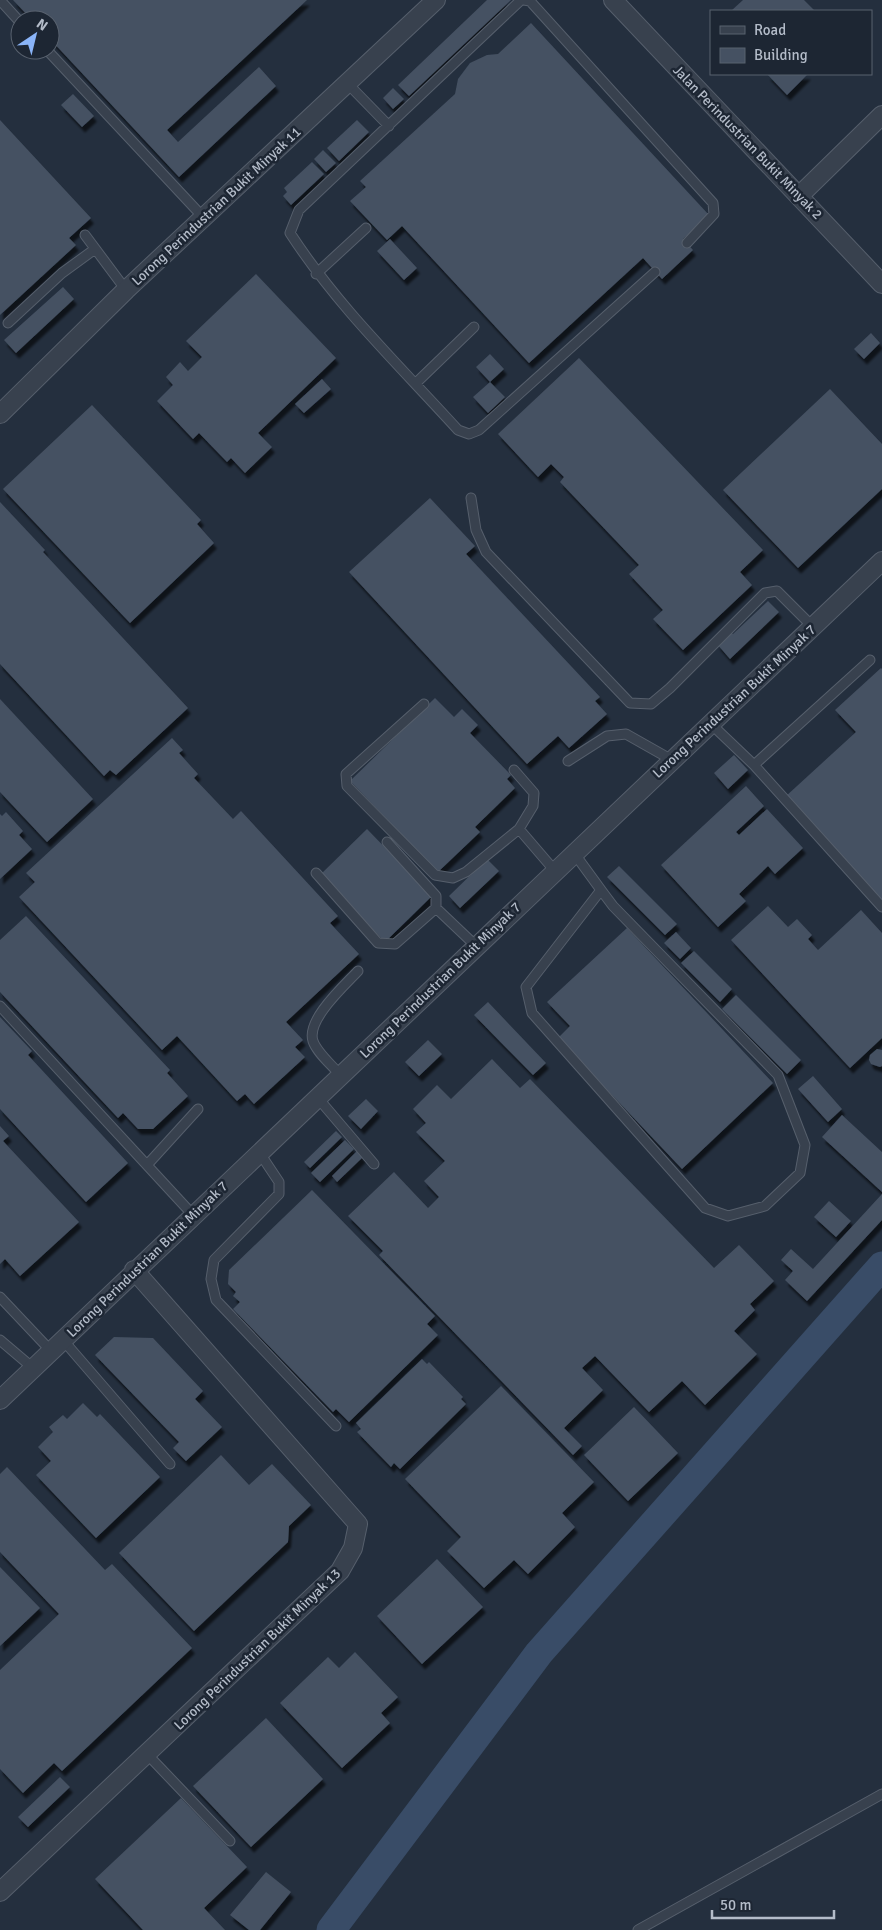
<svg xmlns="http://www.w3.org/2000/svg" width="882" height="1930" viewBox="0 0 882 1930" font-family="Signika,sans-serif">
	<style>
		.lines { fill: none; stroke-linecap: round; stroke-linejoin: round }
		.river { stroke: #394c67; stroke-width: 29 }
		.building { fill: #455162; filter: url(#shadow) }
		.service-casing { stroke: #565f6c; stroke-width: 11 }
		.minor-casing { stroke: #565f6c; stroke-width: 20 }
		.service { stroke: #38414e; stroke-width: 9 }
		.minor { stroke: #38414e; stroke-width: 18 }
		.labels { text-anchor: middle; stroke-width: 5; stroke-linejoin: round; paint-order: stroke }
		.street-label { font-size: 14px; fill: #b4bcc9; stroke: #1d2633 }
	</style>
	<defs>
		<filter id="shadow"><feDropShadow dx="3" dy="5.5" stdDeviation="1" flood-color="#0009"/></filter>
	</defs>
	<rect width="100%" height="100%" fill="#242f3e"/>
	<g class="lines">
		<path class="river" d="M331,1930l208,-277 343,-387"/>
	</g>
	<path class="building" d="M13,0h294l-140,130 11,12 81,-75 17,19 -97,91 -129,-138v-19h-18z
		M487,0h24l-102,96 -11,-11z
		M743,0h61l11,11h-84z
		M531,23l178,192 -26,24 10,11 -31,29 -19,-21 -114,105 -127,-137 -15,14 -37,-39 16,-14 -6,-6 95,-87 3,-15 12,-16 17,-8 11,-1z
		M767,74h41l-21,21z
		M393,88l11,11 -11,10 -10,-11z
		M73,94l21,22 -12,11 -21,-22z
		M0,120l91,98 -22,20 7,7 -76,70z
		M357,120l12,12 -30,29 -12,-13z
		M323,150l13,13 -10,9 -12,-13z
		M312,162l12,12 -33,31 -8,-9 4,-4 -3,-4z
		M390,239l27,29 -13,12 -27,-29z
		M256,274l80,84 -78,75 14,14 -27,26 -14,-15 -4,4 -28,-29 -6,6 -36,-38 16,-16 -7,-8 14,-15 8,9 14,-14 -16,-16z
		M63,287l11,12 -58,54 -12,-13z
		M871,333l9,10 -16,16 -10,-10z
		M490,354l14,15 -14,13 -14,-15z
		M579,358l184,192 -23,22 12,13 -69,65 -30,-31 10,-9 -34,-36 10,-9 -79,-83 4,-5 -13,-13 -13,13 -40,-43z
		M322,379l9,10 -27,24 -9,-9z
		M490,382l15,15 -17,16 -15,-16z
		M830,389l52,55v45l-84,79 -75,-78z
		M92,405l109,115 -4,4 17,19 -84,80 -127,-134z
		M430,498l45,48 -9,8 134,143 -5,4 12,13 -38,34 -11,-12 -31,28 -178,-192z
		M0,502l45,48 -2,2 145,156 -72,67 -6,-5 -6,6 -104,-112z
		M768,601l11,11 -49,47 -13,-15 13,-12 3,2z
		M881,668l1,1v233l-97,-105 71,-65 -21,-22z
		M435,698l19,19 8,-8 16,16 -8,8 41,42 -4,4 8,9 -40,39 5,5 -42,40 -88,-91z
		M0,699l93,100 -46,43 -47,-50z
		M172,738l11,12 -4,3 19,21 -4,4 39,41 8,-8 97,105 -8,7 29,31 -73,68 17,18 -8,7 10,10 -51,47 -9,-10 -8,7 -60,-65 -15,14 -143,-153 16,-15 -9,-9z
		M734,755l14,15 -20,19 -14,-16z
		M746,786l18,20 -28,26 3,3 28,-26 36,39 -28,26 -7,-8 -29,28 7,7 -28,26 -57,-62z
		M6,812l17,19 -4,4 13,14 -32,30v-65l2,2z
		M367,829l65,67 -47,46 -65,-67z
		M487,859l12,12 -39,37 -11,-12z
		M619,866l58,58 -12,11 -58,-58z
		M768,906l20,21 9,-8 15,16 -4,4 10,11 43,-40 21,23v105l-32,30 -119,-128z
		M26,916l144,154 -3,3 21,23 -35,33h-15l-15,-16 -5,5 -118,-126v-52z
		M627,928l146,155 -91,86 -124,-131 12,-12 -23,-24z
		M676,932l15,16 -11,11 -16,-16z
		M694,951l38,38 -12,13 -39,-39z
		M736,995l65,65 -14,14 -65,-65z
		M488,1002l58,61 -13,12 -59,-60z
		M0,1017l32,34 -4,4 100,108 -42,39 -86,-93z
		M428,1040l14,14 -23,22 -14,-14z
		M877,1049l5,1v16l-2,1 -9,-3 -2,-4 1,-5z
		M492,1059l28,29 10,-9 184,189 25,-23 35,36 -24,23 5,6 -21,21 23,23 -52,51 -23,-24 -33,31 -54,-56 -13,12 21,22 -39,38 18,18 -9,9 -194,-200 4,-4 -35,-35 46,-44 34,36 11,-11 -15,-16 21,-20 -29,-29 10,-9 -13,-14 24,-24 14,14z
		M813,1076l29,33 -14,13 -30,-33z
		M366,1099l12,12 -17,18 -13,-13z
		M842,1115l40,37v40l-60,-55z
		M0,1126l9,10 -6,5 76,81 -59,54 -15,-17 -5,5z
		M336,1131l6,6 -32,31 -6,-6z
		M345,1140l9,9 -34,33 -9,-9z
		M357,1151l6,6 -26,25 -5,-6z
		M312,1190l123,126 -8,8 11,11 -89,87 -13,-13 -3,3 -100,-103 7,-7 -7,-6 3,-4 -8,-8 1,-14z
		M882,1194v26l-75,81 -22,-21 8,-9 -12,-11 10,-11 22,20z
		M829,1201l22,20 -15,16 -22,-20z
		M114,1337l39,1 50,53 -8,8 27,28 -36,34 -13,-13 6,-6 -84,-87z
		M422,1359l5,5 2,-2 34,35 -2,2 5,5 -66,65 -6,-6 -3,4 -34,-35 4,-3 -5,-6z
		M501,1386l93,96 -32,31 13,14 -47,47 -14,-14 -30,28 -37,-37 14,-14 -56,-58z
		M83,1403l14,14 3,-3 60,63 -64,61 -60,-63 15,-14 -13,-14 15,-15 -4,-5 14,-12 4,4z
		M634,1407l44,46 -50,48 -44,-46z
		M221,1455l28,30 23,-21 39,41 -22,21 -1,16 -94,89 -75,-78z
		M7,1467l98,103 7,-6 80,84 -130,123 -8,-8 -31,30 -23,-24v-99l59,-56 -59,-62v-78z
		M437,1559l46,48 -61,57 -45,-48z
		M0,1567l40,41 -40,38z
		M355,1652l43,45 -17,16 9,10 -48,45 -62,-65 48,-46 11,11z
		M266,1718l57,61 -72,68 -58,-61z
		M60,1777l10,10 -42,40 -10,-10z
		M181,1798l66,69 -43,41 21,22h-82l-48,-51z
		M266,1872l25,20 -31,38h-11l-19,-15z"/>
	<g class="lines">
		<g class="service-casing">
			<path id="service" d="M0,0l20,22
				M521,0l-222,210 -9,23c48,74 109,132 168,197l11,4 10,-4 176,-158
				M524,0l6,1 183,202 1,11 -27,29
				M47,50l156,167
				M348,84l41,42
				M85,235l41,55
				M316,274l50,-46
				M8,323l54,-50 33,-24
				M416,383l58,-56
				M471,498l5,32 10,22 144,151 21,1 19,-16 95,-95 12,-2 36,36
				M424,704l-78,70 1,12 88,89 18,3 13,-6 53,-43
				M710,723l44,42 128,142
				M568,761l39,-25 19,-2 46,26
				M754,765l116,-105
				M514,770l20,23 -1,13 -14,23 36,42
				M387,842l49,54v12
				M574,853l27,37
				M316,873l62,70 17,1 41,-36 40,38
				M601,890l12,16 165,169 27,70 -5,28 -35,33 -37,10 -23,-8 -173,-195 -6,-26z
				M0,1006l193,209
				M340,1075c-8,-10 -23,-22 -27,-34 -7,-21 31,-55 45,-70
				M317,1097l57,67
				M259,1152l20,30v12l-65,66 -3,19 5,21 120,126
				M147,1165l51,-56
				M0,1297l51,54
				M0,1340l33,28
				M63,1340l107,124
				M147,1754l83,87
				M638,1930l244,-136"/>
		</g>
		<g class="minor-casing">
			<path id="minor" d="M613,0l269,284
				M799,196l83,-81
				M0,414l126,-124 310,-290
				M0,1400l882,-839
				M0,1892l340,-321 13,-23 5,-24 -224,-254"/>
		</g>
		<use href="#service" class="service"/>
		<use href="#minor" class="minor"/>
	</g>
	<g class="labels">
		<g class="street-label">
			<text transform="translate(748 142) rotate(46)" y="5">Jalan Perindustrian Bukit Minyak 2</text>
			<text transform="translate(216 206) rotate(-43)" y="5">Lorong Perindustrian Bukit Minyak 11</text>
			<text transform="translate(734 701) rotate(-43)" y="5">Lorong Perindustrian Bukit Minyak 7</text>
			<text transform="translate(440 980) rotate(-44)" y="5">Lorong Perindustrian Bukit Minyak 7</text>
			<text transform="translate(147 1259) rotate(-44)" y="5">Lorong Perindustrian Bukit Minyak 7</text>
			<text transform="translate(257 1649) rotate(-44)" y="5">Lorong Perindustrian Bukit Minyak 13</text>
		</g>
	</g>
	<rect x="710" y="10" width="162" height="65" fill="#1d2633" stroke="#59626f"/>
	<rect x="720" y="26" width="25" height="8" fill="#38414e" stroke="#59626f"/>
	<text x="754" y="35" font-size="15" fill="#b4bcc9">Road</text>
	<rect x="720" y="48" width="25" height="15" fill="#455162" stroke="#59626f"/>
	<text x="754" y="60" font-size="15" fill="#b4bcc9">Building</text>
	<g transform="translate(35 35) rotate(35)"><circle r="24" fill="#1d2633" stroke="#59626f"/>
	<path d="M0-4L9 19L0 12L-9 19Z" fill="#8ab4f8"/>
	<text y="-8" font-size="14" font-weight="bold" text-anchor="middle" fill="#b4bcc9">N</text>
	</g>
	<path d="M712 1910v8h122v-8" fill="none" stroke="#b4bcc9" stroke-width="2.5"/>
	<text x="720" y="1910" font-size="15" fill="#b4bcc9" stroke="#1d2633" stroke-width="4" paint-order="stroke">50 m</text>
</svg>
